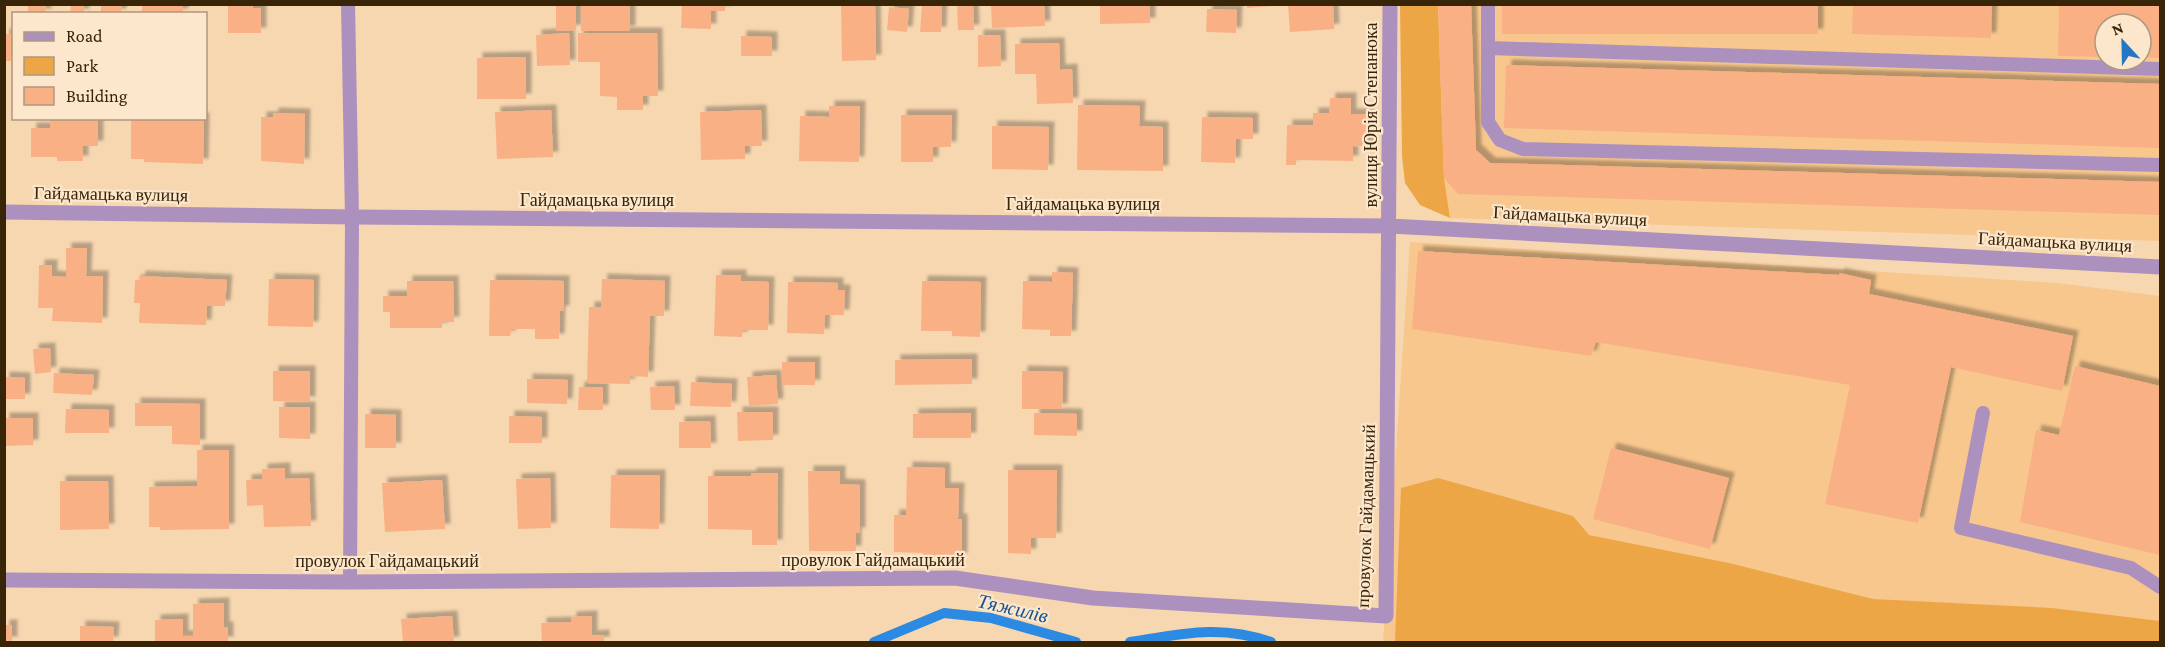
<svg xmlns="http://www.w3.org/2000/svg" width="2165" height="647" viewBox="0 0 2165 647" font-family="'Crimson Pro',serif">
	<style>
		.built { fill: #f7c78e; fill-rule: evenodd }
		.green { fill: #eda645 }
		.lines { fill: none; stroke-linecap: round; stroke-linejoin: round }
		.stream { stroke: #2d8ae2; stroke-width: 10 }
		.building { fill: #fab085; filter: url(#shadow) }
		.service { stroke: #ac91be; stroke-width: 14 }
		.minor { stroke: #ac91be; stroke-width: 15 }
		.labels { text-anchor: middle; stroke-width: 4.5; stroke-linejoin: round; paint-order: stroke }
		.street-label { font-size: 18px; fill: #382407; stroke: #fce6cc }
		.water-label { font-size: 20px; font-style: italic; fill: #16538d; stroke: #fce6cc }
	</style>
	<defs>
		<filter id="shadow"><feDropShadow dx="5.5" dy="-5.5" stdDeviation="1.5" flood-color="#0004"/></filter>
	</defs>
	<rect width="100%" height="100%" fill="#f7d7b0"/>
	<path class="built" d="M1438,5h722v236l-710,-23 -6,-40zM2105,24h36v36h-36z
		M1410,242l647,41 103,13v346h-777z"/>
	<path class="green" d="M1400,5h38l6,173 6,40 -30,-13 -15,-22 -3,-27z
		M1438,478l135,38 16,19 140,28 144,36 179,9 108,13v21h-765l6,-154z"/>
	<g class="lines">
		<path class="stream" d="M874,642l70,-29 47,5 85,24
			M1130,642c51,-8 90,-18 141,0"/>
	</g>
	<path class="building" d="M28,4h17l1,10h-18z
		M71,4l13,1v9h-14z
		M107,4h15l-1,10h-20v-8h6z
		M142,4h41v10h-41z
		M228,4h25v4h8v25h-33z
		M556,4h20v26l-20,1z
		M581,4h49v27h-49z
		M682,4h43v7h-14v18l-30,-1z
		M841,4h34l1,56 -34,1z
		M922,4h20l-1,28h-21z
		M957,4h16l1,26h-16z
		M991,4h53l1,22 -53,2z
		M1100,4h50v19l-50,1z
		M1247,4h24v2l-24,2z
		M1288,4h45l1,25 -44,3z
		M1438,4h33l5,146 14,13 670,19v33l-702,-21 -14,-16z
		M1502,4h316v30h-316z
		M1853,4h139l-1,34 -139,-4z
		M2059,4h101v54l-19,-1v-33h-36v33l-47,-1z
		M889,7l20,2 -2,23 -20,-2z
		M1207,9l30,1 -1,23 -30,-1z
		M569,33l1,32 -33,1 -1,-31z
		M578,33h79l1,63h-15v14h-26v-13l-17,-1v-34h-22z
		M4,34h7v27h-7z
		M978,35h22l1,31 -23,1z
		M741,36l31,1v19h-31z
		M1059,43l1,27 12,-1 1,34 -36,1 -1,-30h-21v-30z
		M526,57v42h-49v-41z
		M1506,65l654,19v64l-656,-20z
		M1330,98h21v16h17v33l-15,-1v15l-57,-1v5h-10l1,-40h26v-12h16z
		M1078,105l62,1 -1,20 24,1v44l-86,-1z
		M829,106h31l-1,56 -60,-1 1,-45 29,1z
		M551,110l2,47 -56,2 -2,-47z
		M761,110l1,36h-17v13l-44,1 -1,-48z
		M273,113l32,1 -1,50 -43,-3v-44h12z
		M901,115h51l-1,32h-18v15h-32z
		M1202,117l51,1v21h-17l-1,24 -34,-1z
		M50,118h48v28h-15v15h-26v-4h-26v-29h19z
		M131,118h73l-1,46 -59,-2v-3h-13z
		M992,126l57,1 -1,43 -56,-1z
		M66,248h21l-1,28h17l-1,47 -50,-2 1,-13h-15l1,-43h13v11l14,1z
		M1418,251l421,24v-2l32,7 -2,14 204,42 -11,55 -111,-24 -33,156 -93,-19 25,-119 -254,-43 -5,14 -179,-27z
		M1052,272l21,1 -2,63h-21v-6l-28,-1 1,-48 29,1z
		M716,275h25v6l28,1 -1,48h-25l-1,7 -28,-1z
		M140,276l87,4 -2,26h-18l-1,19 -67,-2 1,-20h-6l1,-23h5z
		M269,279l45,1 -1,47 -45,-1z
		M602,279l63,2 -1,35h-14l-2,61 -18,-1v8l-43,-1 2,-76h12z
		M490,280l74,1v30h-4l-1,28h-24v-10h-24l-1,7h-21z
		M407,281h46l1,41h-12v6h-52v-16h-7v-16h24z
		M922,281l59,1 -1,55 -28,-1v-5h-31z
		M788,282l50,1v7h7l-1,25h-19l-1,19 -37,-1z
		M50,348l1,24 -16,2 -2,-25z
		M972,359v25l-77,1v-25z
		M782,362h33v23h-33z
		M2075,366l85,20v169l-140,-33 16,-92 23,5z
		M273,371h37v31l-37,-1z
		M1022,371l41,1 -1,37h-40z
		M54,373l40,2 -2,20 -39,-2z
		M776,375l2,29 -29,2 -2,-29z
		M4,377l21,1v21h-21z
		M527,379l41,1 -1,24 -40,-1z
		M691,382l41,2 -1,23 -41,-1z
		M674,386l1,24h-24l-1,-23z
		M579,387h24v23h-25z
		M135,403l65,1v41l-28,-1v-18h-37z
		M279,407h31v32l-31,-1z
		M66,409l43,1v23h-44z
		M737,412h36v28l-35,1z
		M971,413v25h-58v-24z
		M1034,413l43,1v22l-43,-1z
		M365,414l31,1v33h-31z
		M509,416l33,1v26h-33z
		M4,418h29v27l-29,1z
		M710,421l1,27h-32v-26z
		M1611,448l118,30 -19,71 -117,-30z
		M197,450h32v79l-69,1v-3h-11v-40l48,-1z
		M907,467l38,1v20h14l-1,31h4v39l-39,-1v-4l-29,-1v-37h12z
		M285,468v11l24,-1 2,48 -47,1 -1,-22 -16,1 -1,-26 16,-1v-10z
		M1008,470h49l-1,68h-25v16l-23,-1z
		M808,471h32v13l20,1v48h-4v18h-47z
		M751,473h27l-1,72h-25v-15l-44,-1v-53h43z
		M611,475h49l-1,54 -49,-1z
		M550,478l1,50 -33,1 -2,-50z
		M442,480l3,49 -60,3 -3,-49z
		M60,481h48l1,48 -49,1z
		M224,603v24h4v15h-73v-22l28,-1v17h10v-32z
		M452,616l2,26h-51l-2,-23z
		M592,616v20l12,-1v7h-62l-1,-19 30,-1v-5z
		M4,625h8v17h-8z
		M80,626l34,1 -1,15h-33z"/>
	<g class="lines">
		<path class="service" d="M348,4l4,213 -2,365
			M1488,4v118l12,18 23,9 637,16
			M1488,48l672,21
			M1983,413l-22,115 170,40 29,19"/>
		<path class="minor" d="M4,212l348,5 1038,9 770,41
			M4,580l346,2 605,-4 138,20 293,18 4,-612"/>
	</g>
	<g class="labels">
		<g class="street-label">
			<text transform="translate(1371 115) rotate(-90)" y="6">вулиця Юрія Степанюка</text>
			<text transform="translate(111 194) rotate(1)" y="6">Гайдамацька вулиця</text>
			<text x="597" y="206">Гайдамацька вулиця</text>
			<text x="1083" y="210">Гайдамацька вулиця</text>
			<text transform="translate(1570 216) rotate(3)" y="6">Гайдамацька вулиця</text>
			<text transform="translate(2055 242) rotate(3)" y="6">Гайдамацька вулиця</text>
			<text transform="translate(1366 516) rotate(-88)" y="6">провулок Гайдамацький</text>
			<text x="873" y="566">провулок Гайдамацький</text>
			<text x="387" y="567">провулок Гайдамацький</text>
		</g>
		<g class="water-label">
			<text transform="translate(1013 608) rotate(13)" y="7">Тяжилів</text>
		</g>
	</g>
	<rect width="2165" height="647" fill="none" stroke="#382407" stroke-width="12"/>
	<rect x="12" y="12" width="195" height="108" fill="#fce6cc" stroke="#ae987d" stroke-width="1.5"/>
	<rect x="24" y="32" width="30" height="9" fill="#ac91be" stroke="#ae987d" stroke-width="1.5"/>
	<text x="66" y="42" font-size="18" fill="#382407">Road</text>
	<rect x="24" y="57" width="30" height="18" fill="#eda645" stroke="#ae987d" stroke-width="1.5"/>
	<text x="66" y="72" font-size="18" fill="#382407">Park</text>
	<rect x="24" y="87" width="30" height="18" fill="#fab085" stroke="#ae987d" stroke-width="1.5"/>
	<text x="66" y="102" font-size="18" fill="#382407">Building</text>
	<g transform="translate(2123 42) rotate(338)"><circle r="28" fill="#fce6cc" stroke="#ae987d" stroke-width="1.5"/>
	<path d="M0-4.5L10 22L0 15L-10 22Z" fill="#2477c5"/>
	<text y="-9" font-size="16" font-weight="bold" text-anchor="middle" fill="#382407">N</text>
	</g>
</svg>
